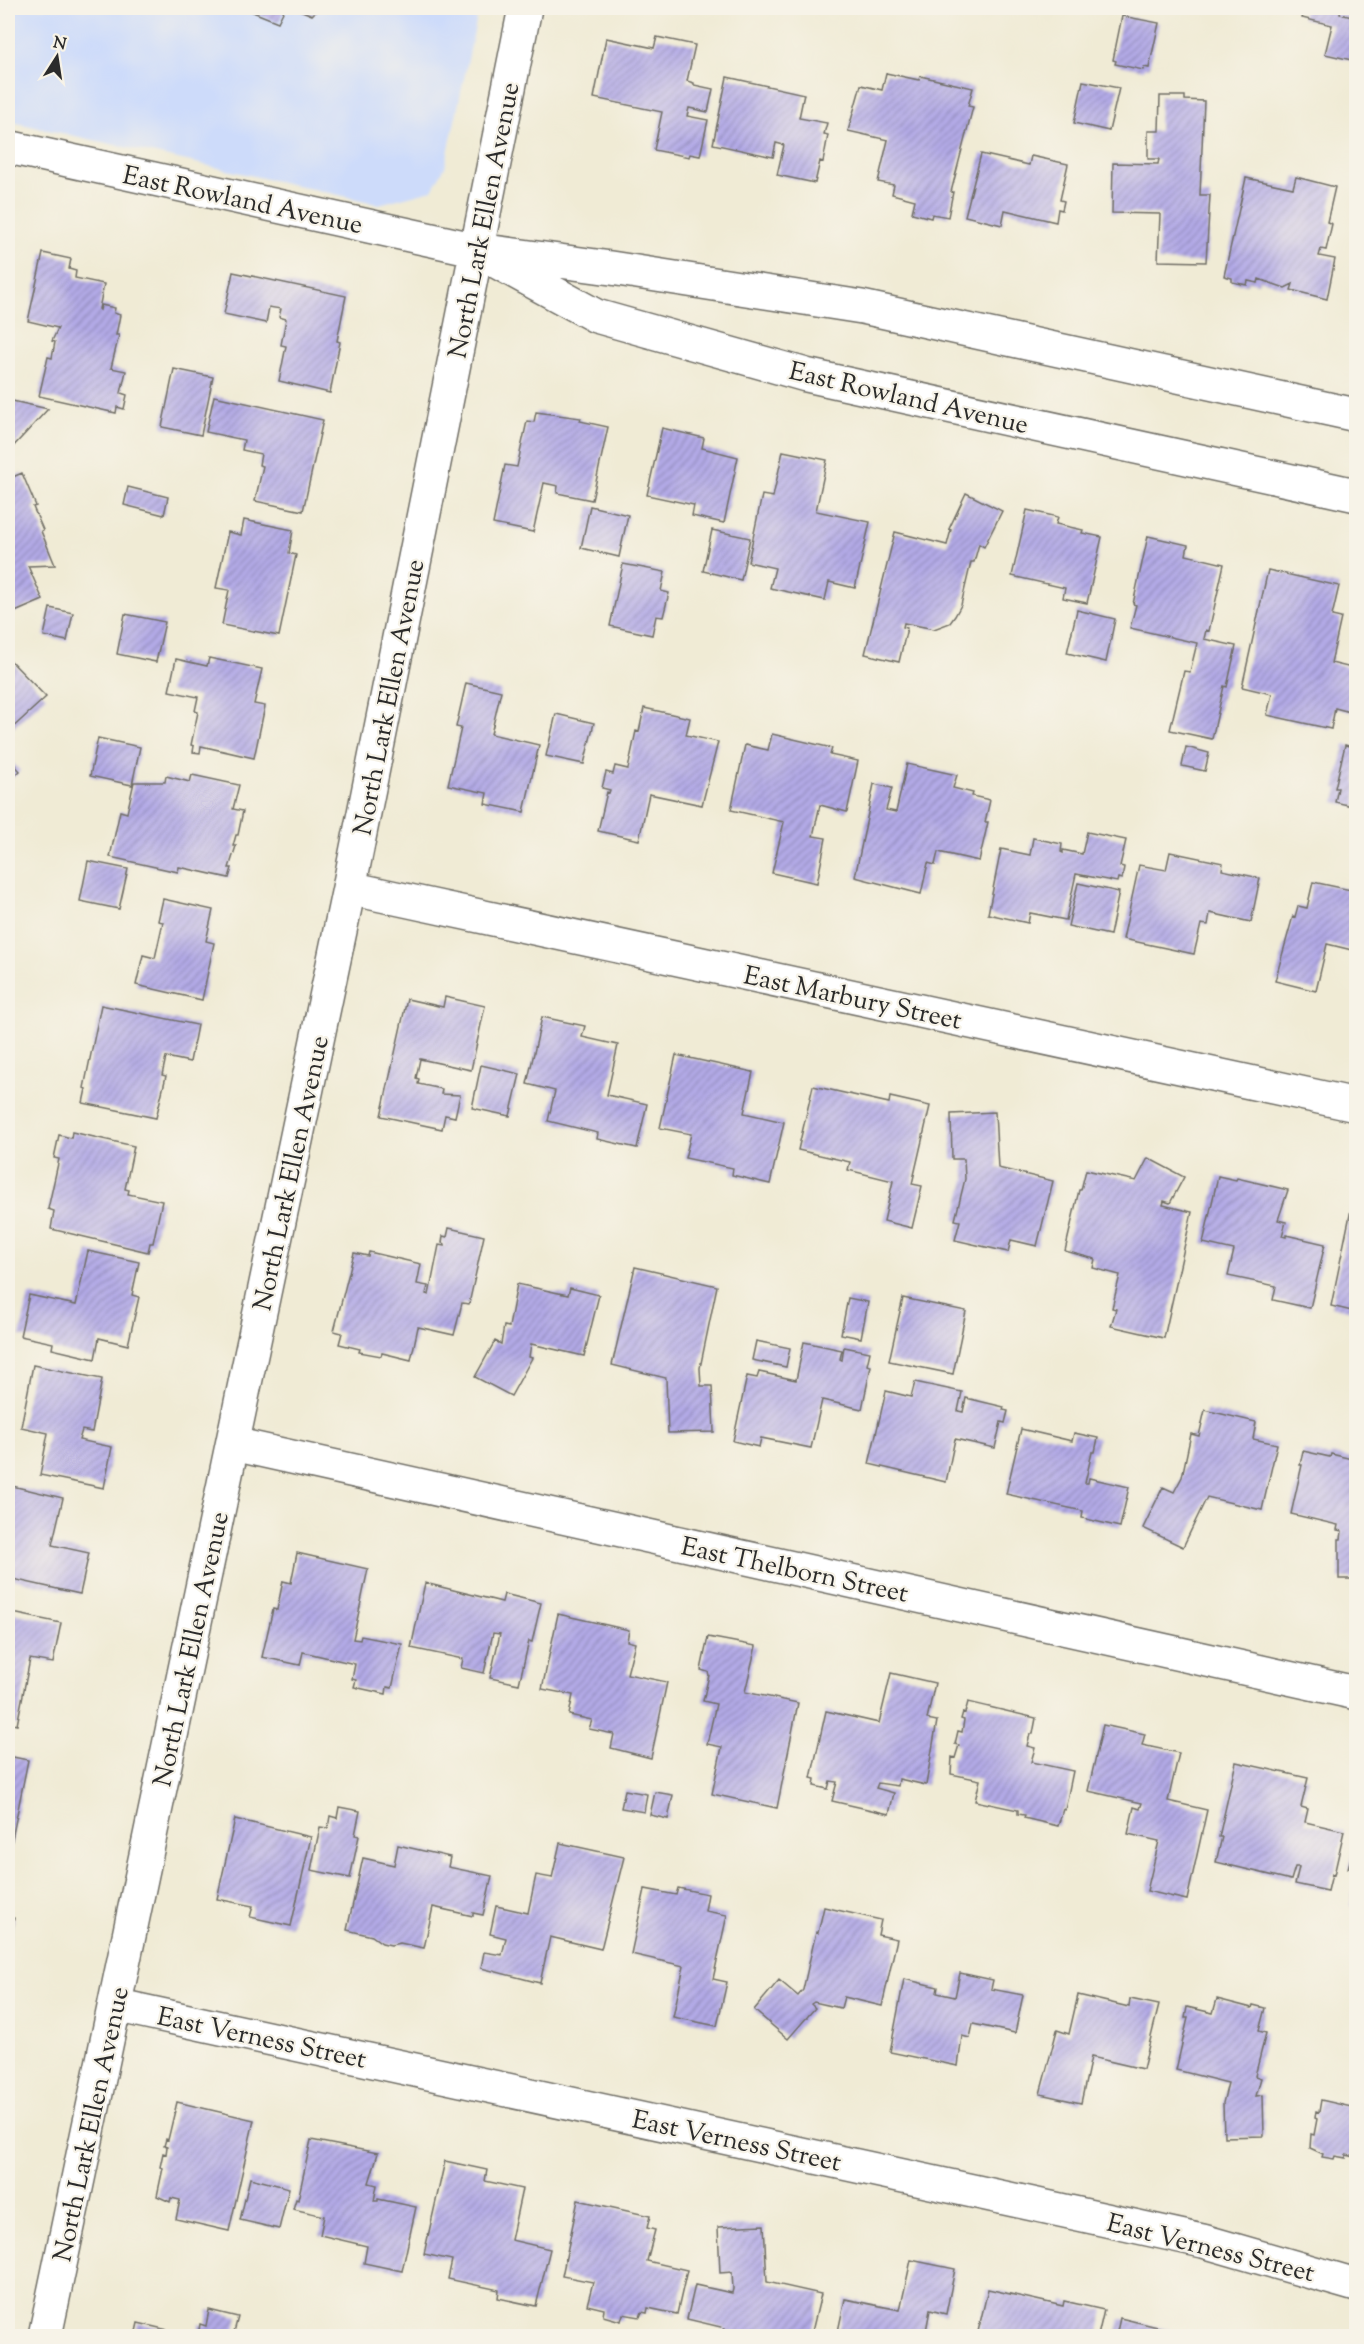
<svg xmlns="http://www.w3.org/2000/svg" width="1364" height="2344" viewBox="0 0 1364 2344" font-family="'Sorts Mill Goudy',serif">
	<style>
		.built { fill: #cddbfa }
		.building { fill: url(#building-hatch) }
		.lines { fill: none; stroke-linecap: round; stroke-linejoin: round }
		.minor-casing { stroke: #706e66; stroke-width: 36 }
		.minor { stroke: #fff; stroke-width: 33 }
		.labels { text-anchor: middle; stroke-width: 4.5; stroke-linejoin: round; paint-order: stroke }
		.street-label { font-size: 26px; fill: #2b2b2b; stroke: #f7f3e8 }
	</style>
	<defs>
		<pattern id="building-hatch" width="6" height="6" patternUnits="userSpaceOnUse" patternTransform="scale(1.5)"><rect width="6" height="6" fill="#b3aae7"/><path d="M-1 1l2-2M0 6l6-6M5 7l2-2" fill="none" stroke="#928bbb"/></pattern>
	</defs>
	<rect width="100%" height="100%" fill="#f7f3e8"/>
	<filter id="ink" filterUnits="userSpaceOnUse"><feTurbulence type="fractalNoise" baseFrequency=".0167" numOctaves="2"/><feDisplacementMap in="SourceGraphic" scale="12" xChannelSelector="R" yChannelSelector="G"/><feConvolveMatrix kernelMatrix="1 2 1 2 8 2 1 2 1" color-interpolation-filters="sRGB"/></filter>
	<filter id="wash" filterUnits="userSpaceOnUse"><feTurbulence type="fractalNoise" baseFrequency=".008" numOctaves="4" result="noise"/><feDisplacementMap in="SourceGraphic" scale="24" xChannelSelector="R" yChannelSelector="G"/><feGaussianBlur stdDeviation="1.35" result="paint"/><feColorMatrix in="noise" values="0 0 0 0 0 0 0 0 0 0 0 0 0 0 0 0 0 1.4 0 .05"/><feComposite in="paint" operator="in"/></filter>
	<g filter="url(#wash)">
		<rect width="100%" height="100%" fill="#f0ebd5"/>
		<path class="built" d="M8,8h471l-34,159 -13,23 -53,14 -371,-83z"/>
		<g id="blocks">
			<path class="building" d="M243,8h42l-7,14z
				M295,8h24l-7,7z
				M1305,8h36l-1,6 16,4v43l-31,-7 7,-29 -30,-7z
				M1122,16l37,7 -10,45 -5,-1 -1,3 -28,-6 1,-3 -3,-1z
				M657,37l38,8 -8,36 7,2v2l19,4 -5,23 -19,-4 -2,8 21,4 -8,36 -10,-2 -1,3 -35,-7 8,-38 -68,-14 12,-60 48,10z
				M886,73l33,7 1,-4 53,12 -5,18 5,1 -22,85h2l-5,25 -16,-3 -1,4 -19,-5 3,-13 -23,-6 2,-9 -16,-3 10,-42 -40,-9 13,-46 21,5z
				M727,77l77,17 -5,24 28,5 -3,11 4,1 -5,27 -3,-1 -5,22 -38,-8 7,-30 -8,-2 -3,14 -60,-13z
				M1083,81l36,7 -10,43 -35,-8z
				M1160,96h25v4l19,1 -4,94h10l-4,67 -48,-1 2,-47 -48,-1 1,-50 45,1 1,-5h-11v-28h11z
				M981,154l48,11 2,-9 37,8 -8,36 4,1 -2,9 -4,-1 -2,13 -51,-12 -3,15 -37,-9z
				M1296,177l39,10 -8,35 5,2 -6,26 -5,-1 -2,7 16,3 -8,40 -36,-9 2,-6 -8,4 -26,-9 -1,4 -10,-2 -1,4 -15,-3v-4l-8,-2 22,-98 47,10z
				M43,253l28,6 -2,10 7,2 -1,7 29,6 -5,25 1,1 1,-5 14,3 -1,5 6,2 -4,20h3l-8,33 15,3 -5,22 6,2 -3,14 -7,-2 -1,6 -77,-17 9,-39 4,1 3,-16 -3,-1 6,-13 -30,-7z
				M233,272l113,24 -9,45 3,1 -10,51 -51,-12 7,-35 -5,-1 5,-26 -7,-2 2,-8 -12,-2 -3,16 -42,-9z
				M174,369l39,8 -12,58 -39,-8z
				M214,396l109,24 -20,91 -48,-10 8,-35 -4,-1 2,-11 -19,-4 2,-10 -38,-8z
				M8,400l40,9 -40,43z
				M536,412l45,6 -1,3 28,6 -16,73 -35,-7 1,-7 -14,-3 -11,49 -40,-8 12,-59 12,2 10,-46 7,1z
				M662,428l42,10 -2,10 36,9 -14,66 -32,-7 2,-11 -47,-10z
				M783,451l44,9 -11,51 54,11 -15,66 -26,-6 -4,18 -55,-12 5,-20 -27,-6 14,-67 11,2z
				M22,473l14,33 -3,1 10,23 -2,1 14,34 -27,1 15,34 -35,15v-136z
				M128,487l40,10 -4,18 -40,-10z
				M966,493l36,18 -18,36 -5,-3 -5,18h-3l-10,43 -6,11 -5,7 -16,6 -30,-6 -1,4 4,1 -8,34 -34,-8 30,-122 52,13 4,-15 -2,-1z
				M590,506l38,9 -9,42 -38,-9z
				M1027,510l31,7 -2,7 27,6 -1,3 20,4 -15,66 -24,-5 2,-10 -53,-12z
				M244,520l49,10 -4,23 7,2 -17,81 -57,-11 7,-35 -13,-2 12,-56 13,3z
				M712,530l38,8 -9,42 -38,-9z
				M1148,536l40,9 -2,10 38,9 -15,67 -3,-1 -2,9 32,7 -9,41 -3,-1 -12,53 -42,-9 14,-59 6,1 7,-29 -67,-15 6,-23 -3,-1z
				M623,564l42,8 -4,19 8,2 -6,24 -7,-1 -4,19 -42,-9z
				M1268,570l71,16 -7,30 9,2 -10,45 25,6v11l-6,32 -15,-4 -4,21 -64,-14 5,-21 -30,-7z
				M50,608l23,5 -6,28 -23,-5z
				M1077,610l38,9 -9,43 -39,-9z
				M125,614l40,8 -9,40 -39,-8z
				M8,658l38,39 -37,34 -1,-2z
				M209,658l53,11 -8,35 11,2 -11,52 -53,-12 -1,7 -7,-1 1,-6 -3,-1 7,-33 -3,-1 3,-14 -29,-6 7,-32 31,7z
				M466,683l35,8 -10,43 48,11 -15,67 -39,-8 2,-11 -39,-8 13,-57 -5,-1z
				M644,708l46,10 -4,17 32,7 -16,63 -53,-11 -10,46 -41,-9 9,-39 2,1 1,-3 -8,-2 4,-16 7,2 2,-8 13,3 8,-38 3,1z
				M556,714l38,9 -10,41 -38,-8z
				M772,734l60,14 -2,7 28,6 -11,51 -27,-7 -7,31 13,2 -9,45 -45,-10 12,-51 -53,-12 14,-65 23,5z
				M98,738l42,9 -8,38 -42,-9z
				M1345,745l11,3v59l-21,-5 3,-14h-3z
				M1186,747l23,6 -4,18 -23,-5z
				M8,758l12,13 -12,11z
				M907,764l50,11 -4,13 20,5 -1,3 18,4 -5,22h3l-9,39 -41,-9 -3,13 -7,-2 -7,31 -66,-17 19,-93 18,4 -6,22 10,2z
				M192,775l47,10 -6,24 10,2 -5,24h-2l-3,11h3l-7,22h3l-3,10 -50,-11 -1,5 -68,-15 10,-46 7,2 7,-31h31l1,-6 24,6z
				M1087,832l39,8 -6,26 4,1 -2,12 -4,-1 -1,4 -41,-8 -10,46 -36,-7 -2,10 -40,-9 13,-65 29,6 3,-17 29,6 -1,8 2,1v-3l19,4z
				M1170,852l53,11 -1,7 38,8 -9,44 -41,-9 -2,12 -7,-1 -7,30 -71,-15 16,-74 27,5z
				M88,861l40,8 -9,40 -39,-8z
				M1313,882l43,9v60l-29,-7 -11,47 -41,-10 18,-65 2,1 3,-11 9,2z
				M1078,883l41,9 -9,43 -42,-9z
				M163,899l50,11 -7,31 8,2 -12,57 -66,-15 7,-30 12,3 8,-36 -5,-1z
				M445,997l40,9 -14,64 -51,-11 -4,19 3,1 -1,5 24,5 -1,5 19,1 -5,22 -10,-2 -3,14 -61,-13 26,-117 36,8z
				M101,1005l96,20 -7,37 -24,-5 -4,18 4,1 -10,42 -73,-15 3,-14 -2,-1z
				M542,1017l43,9 -3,11 36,8 -11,50 40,9 -10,44 -40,-9 1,-6 -50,-12 7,-30 -28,-7z
				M676,1055l77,17 -9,41 40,9 -14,62 -38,-9 1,-7 -48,-10 6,-24 -31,-6z
				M481,1065l39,9 -10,42 -38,-8z
				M813,1086l76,17 1,-6 40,9 -18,78 10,2 -10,42 -28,-7 9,-40 -45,-11 2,-8 -52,-12z
				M995,1112l3,56 55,13 -16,65 -26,-6 -3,12 -53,-12 5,-19 -5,-1 10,-41 -1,-20h-12l-1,-45z
				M72,1132l62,14 -9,43 4,1 -1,4 34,7 -9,42h-3l-2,9 -97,-23 3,-18 -6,-2 11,-50 -5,-1 5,-23 12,3z
				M1148,1158l36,19 -14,26 -6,-2 -1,4 29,7 -28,126 -53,-12 5,-17 -4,-1 8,-33 -27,-7 2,-9 -30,-8 14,-61h2l5,-20 50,11z
				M1218,1176l18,4 1,-2 51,12 -10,30 8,2 -4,14 4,1v-2l39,9 -15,64 -37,-8 3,-14 -48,-10 6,-26 -31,-7z
				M1352,1205l4,1v106l-25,-6z
				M449,1228l35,8 -15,68 -7,-1 -8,32 -36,-8 -7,33 -29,-7 -1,3 -22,-4 1,-3 -21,-5 3,-11 -8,-2 20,-78 14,3 1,-4 52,12 -4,20 11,2 -2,8 3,1 10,-50 6,1v-2l-3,-1 1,-7 4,1z
				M88,1251l51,11 -7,33 7,2 -11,48 -29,-7 -4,21 -43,-10 1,-6 -33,-7 9,-41 47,10z
				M635,1267l82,19 -17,82 1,18h11l2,46 -46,1 -2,-55 -54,-13z
				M517,1284l51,11 2,-7 29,7 -15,61 -53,-12 -2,13 3,1 -21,38 -36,-19 20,-36 6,3 3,-18 5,1z
				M848,1298l20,4 -7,36 -20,-4z
				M903,1298l63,13 -13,63 -64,-13z
				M756,1341l34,7 -4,19 -34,-7z
				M804,1342l38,8 -2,9 2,1 2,-13 26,5 -3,13 4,1 -9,43 -40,-9 -11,48 -50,-10 -2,9 -26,-6 14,-65 10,2 2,-6 37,8z
				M33,1365l69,14 -10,53 -10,-2 -3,10 33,7 -8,41 -64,-13 8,-42 -27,-6z
				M915,1382l47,10 -4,19 5,1 3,-14 38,9 -1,3 5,1 -3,12 -4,-1 -6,26 -40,-9 -9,43 -77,-18 17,-73 25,6z
				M1205,1410l51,12 -3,17 24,5 -15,66 -55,-13 -24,50 -40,-19 20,-41 11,5 8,-15 9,-43 8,2z
				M1021,1429l51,12 2,-8 24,5 -3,14h-3l-7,31h3l1,-5 40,9 -9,40 -38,-9 1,-7 -77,-17z
				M1303,1451l27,6 1,-3 25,6v119h-17v-40h2l1,-8 -5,-1 1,-5 -47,-11 11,-49h-2z
				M8,1485l55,13 -11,47 37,8 -9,41 -72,-16z
				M297,1553l71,16 -15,70 7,1 1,-4 41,8 -10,44 -5,-1 -1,7 -32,-7 2,-7 -4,-1 3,-15 -52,-12 -3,13 -38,-8 11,-48 4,1 6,-29 8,2z
				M425,1583l77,19 2,-8 37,9 -9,39 -3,-1 -10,43 -29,-6 10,-44 -7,-1 -9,40 -23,-5 2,-9 -52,-11z
				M8,1612l53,11 -8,40 -23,-4 -13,66 -9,-2z
				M558,1614l71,16 -2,11 8,2 -8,31 40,8 -16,76 -40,-10 3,-14 -25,-5 3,-9 -23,-5 4,-20 -31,-6z
				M708,1637l48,9 -11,46 53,11 -21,105 -65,-14 10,-47 -15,-3 9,-40 -13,-3 6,-26 -1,-3 -7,-2z
				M891,1673l44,10 -8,36 10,2 -11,64 -27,-6 -1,7 -20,-3 -2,5 18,5 -5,21 -57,-13 5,-19 -7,-1 -2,8 -14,-3 1,-7 -4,-1 15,-67 53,12z
				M968,1702l68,16 -3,16h-3l-3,12 8,2 -4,14 42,9 -8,39 -2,-1 -5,17 -34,-8 1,-3 -7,-1v-4l-43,-9 5,-21 -29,-6 1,-17 3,1 4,-13 -4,-1 3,-13 4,1 2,-12 -3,-1 2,-7 2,1z
				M1103,1725l42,9 -3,11 37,8 -11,48 39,9 -20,90 -40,-9 12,-50 -31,-7 6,-27 6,2 2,-6 -54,-12z
				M8,1756l20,4 -19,94h-1z
				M1236,1762l72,16 -7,29 7,2 -3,13 39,9 -10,44 -2,-1 -4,17 -33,-7 4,-17h-4l-4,13 -75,-18 6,-25h-3z
				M625,1790l22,4 -3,18 -23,-4z
				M655,1792l18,3 -5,24 -18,-4z
				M339,1807l21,4 -5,24 4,1 -9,42 -39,-8 9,-43 8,1 2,-12 7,2z
				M235,1819l76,18 -20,89 -41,-9 3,-11 -36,-7z
				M560,1843l64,14 -23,92 -51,-12 -10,46 -59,-15 3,-16 18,3 4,-17 -16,-4 6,-28 32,7 8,-38 16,3z
				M398,1845l52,12 -2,10 44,9 -9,39 -10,-2v3l-40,-9 -9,41 -24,-5 -9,2 -9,-2 -10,-7 -25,-6 16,-72 31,7z
				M1355,1845h1v25l-8,-2z
				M1355,1881l1,1v25l-6,-1z
				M678,1888l30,6 -3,17 22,4 -14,64 14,3 -10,44 -44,-9 11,-51 -53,-12 14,-65 31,6z
				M824,1907l57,13 -3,15 19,4 -15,67 -38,-9 -3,11 -27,-6 -3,2 4,4 -27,31 -34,-29 25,-30 19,16 5,-6 13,-58 2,1z
				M8,1917l6,1 -5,28h-1z
				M960,1973l33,7 -2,9 32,6 -8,38 -42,-9 -3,14 -8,-2 -4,30 -68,-14 14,-73 34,8 -1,6 18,4z
				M1078,1995l51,12 1,-8 29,6 -16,64 -52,-12 -10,46 -41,-9 17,-64 12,4z
				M1217,1999l35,9 1,-3 12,3 -6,23 7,2 -11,43 6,2 -5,18 7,-1 1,41 -40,1 -1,-34 5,-20 -52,-13 12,-52h-3l2,-11 26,6z
				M1321,2100l35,8v49l-10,-2v3l-11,-2 -1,3 -12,-2 1,-3 -13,-6 1,-14 3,1 3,-16 -2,-1 1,-7 3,1z
				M177,2102l77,18 -25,111 -53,-12 4,-19 -9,-2 -1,4 -13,-6 6,-28 -3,-1 3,-14 3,1 1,-7 -3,-1 2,-7 2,1z
				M311,2140l67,13 -9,30 8,2 -3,16h4v-2l38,8 -14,64 -38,-8 3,-17 -47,-11 4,-19 -31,-7 3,-10 2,1z
				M445,2161l42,9 -2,11 37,8 -11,51 39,9 -14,57 -38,-8 1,-8 -51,-11 4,-19 -28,-6z
				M250,2178l39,10 -10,41 -39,-9z
				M578,2200l72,16 -3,12 8,2 -8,31 40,9 -10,44 -29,-6 -1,5 -5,-1 -2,5 -17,-3 -2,7 -18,-5 1,-7 -17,-4 6,-23 -31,-6z
				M764,2225l3,57 54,12 -10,42h-88l2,-8 -38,-9 8,-34 37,8 1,-4 -1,-17 -12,1 -2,-46z
				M911,2260l44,9 -9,45 -16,-4 -5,26h-88l8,-37 55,11z
				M988,2289l75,17 1,-5 40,9 -6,26h-41l-3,-1 -1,1h-76z
				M209,2310l29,7 -4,15 5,1 -1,3h-40l2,-12 6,2z
				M1120,2318l75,18h-79z
				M138,2323l43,10v3h-46z"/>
		</g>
	</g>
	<g filter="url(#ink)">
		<use href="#blocks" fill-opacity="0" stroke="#706e66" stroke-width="1.5"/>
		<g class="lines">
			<g class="minor-casing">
				<path id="minor" d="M8,147l470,103 133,18 251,39 494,108
					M492,259l104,57 210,59 550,120
					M349,888l1007,217
					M233,1444l1123,249
					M115,2005l1088,236 153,44
					M45,2336l304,-1448 176,-880"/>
			</g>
			<use href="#minor" class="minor"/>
		</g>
	</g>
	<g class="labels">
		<g class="street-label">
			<text transform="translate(243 199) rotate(12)" y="9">East Rowland Avenue</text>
			<text transform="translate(483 220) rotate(-79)" y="9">North Lark Ellen Avenue</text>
			<text transform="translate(909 397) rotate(13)" y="9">East Rowland Avenue</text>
			<text transform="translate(388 697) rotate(-79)" y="9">North Lark Ellen Avenue</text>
			<text transform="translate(853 997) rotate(12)" y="9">East Marbury Street</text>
			<text transform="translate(290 1173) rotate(-78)" y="9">North Lark Ellen Avenue</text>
			<text transform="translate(795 1569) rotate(12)" y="9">East Thelborn Street</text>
			<text transform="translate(190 1649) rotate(-78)" y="9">North Lark Ellen Avenue</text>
			<text transform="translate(262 2037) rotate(12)" y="9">East Verness Street</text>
			<text transform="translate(90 2124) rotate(-78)" y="9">North Lark Ellen Avenue</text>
			<text transform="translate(737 2140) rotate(12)" y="9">East Verness Street</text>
			<text transform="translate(1211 2247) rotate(14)" y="9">East Verness Street</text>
		</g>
	</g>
	<rect width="1364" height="2344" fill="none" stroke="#f7f3e8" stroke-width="30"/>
	<g transform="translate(57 57) rotate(12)" stroke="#f7f3e8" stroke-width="4.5" paint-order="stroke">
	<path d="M0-4.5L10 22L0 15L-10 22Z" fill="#2b2b2b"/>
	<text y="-9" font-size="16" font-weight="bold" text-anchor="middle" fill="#2b2b2b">N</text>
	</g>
</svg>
